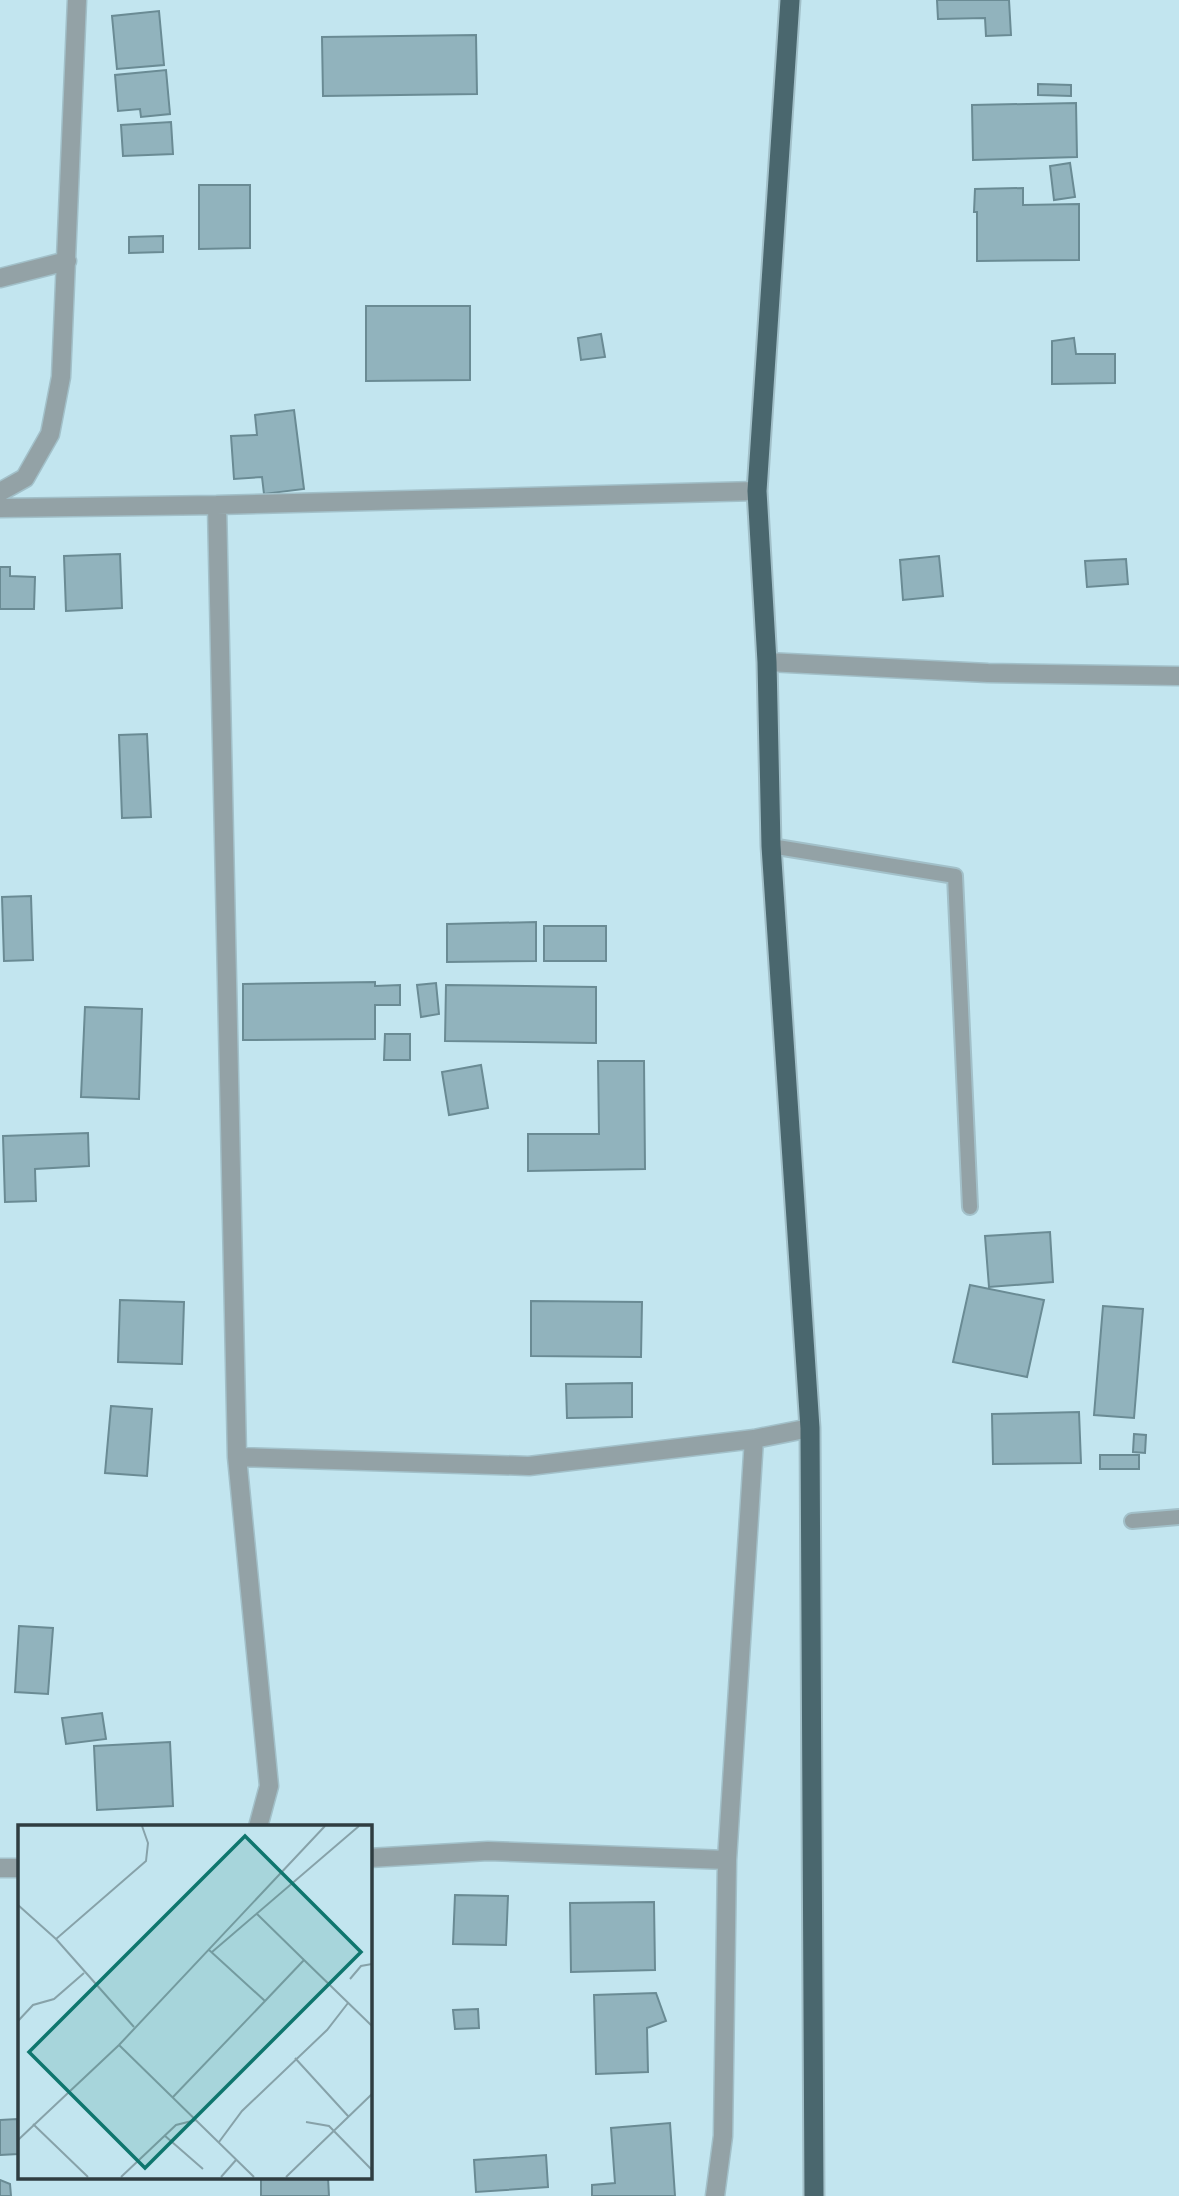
<svg xmlns="http://www.w3.org/2000/svg" width="1179" height="2196" viewBox="0 0 1179 2196" font-family="'DejaVu Sans',sans-serif">
	<style>
		.building { fill: #91b3bd; stroke: #6a8b94; stroke-width: 2 }
		.lines { fill: none; stroke-linecap: round; stroke-linejoin: round }
		.service-casing { stroke: #a2c0c9; stroke-width: 18 }
		.minor-casing { stroke: #a2c0c9; stroke-width: 21 }
		.trunk-casing { stroke: #a2c0c9; stroke-width: 23 }
		.service { stroke: #93a2a6; stroke-width: 14 }
		.minor { stroke: #93a2a6; stroke-width: 18 }
		.trunk { stroke: #4a676e; stroke-width: 19 }
		.inset-road { fill: none; stroke: #87a2a9; stroke-width: 2 }
		.view { fill: #0f766e; fill-opacity: 0.15; stroke: #0f766e; stroke-width: 3.5 }
		.inset-edge { fill: none; stroke: #2f3d41; stroke-width: 3.5 }
	</style>
	<rect width="100%" height="100%" fill="#c2e5ef"/>
	<path class="building" d="M937,0h72l2,35 -25,1 -1,-18 -47,1z
		M159,11l5,54 -47,4 -5,-53z
		M476,35l1,59 -154,2 -1,-59z
		M166,70l4,44 -29,3 -1,-8 -22,2 -3,-36z
		M1038,84l33,1v11l-33,-1z
		M1076,103l1,54 -104,3 -1,-55z
		M171,122l2,32 -50,2 -2,-31z
		M1070,163l5,34 -21,3 -4,-34z
		M199,185h51v63l-51,1z
		M1023,188v17l56,-1v56l-102,1v-49h-3l1,-23z
		M163,236v16l-34,1v-16z
		M366,306h104v74l-104,1z
		M601,334l4,23 -24,3 -3,-22z
		M1074,338l2,16h39v29l-63,1v-43z
		M294,410l10,79 -40,5 -2,-17 -28,2 -3,-43 26,-1 -2,-20z
		M120,554l2,54 -56,3 -2,-55z
		M939,556l4,40 -40,4 -3,-40z
		M1126,559l2,25 -41,3 -2,-26z
		M0,567h10v9l25,1 -1,32h-34z
		M147,734l4,83 -29,1 -3,-83z
		M31,896l2,64 -29,1 -2,-64z
		M536,922v39l-89,1v-38z
		M544,926h62v35h-62z
		M375,982v4l25,-1v20h-25v34l-132,1v-56z
		M436,983l3,31 -18,3 -4,-32z
		M446,985l150,2v56l-151,-2z
		M85,1007l57,2 -3,90 -58,-2z
		M385,1034h25v26h-26z
		M598,1061h46l1,108 -117,2v-37h71z
		M481,1065l7,43 -39,7 -7,-43z
		M88,1133l1,33 -54,3 1,32 -31,1 -2,-66z
		M1050,1232l3,50 -64,5 -4,-51z
		M970,1285l74,15 -17,77 -74,-15z
		M120,1300l64,2 -2,62 -64,-2z
		M531,1301l111,1 -1,55 -110,-1z
		M1103,1306l40,3 -9,109 -40,-3z
		M632,1383v34l-65,1 -1,-34z
		M111,1406l41,3 -5,67 -42,-3z
		M1079,1412l2,51 -88,1 -1,-50z
		M1134,1434l12,1 -1,18 -12,-1z
		M1100,1455h39v14h-39z
		M19,1626l34,2 -5,66 -33,-2z
		M102,1713l4,26 -40,5 -4,-26z
		M170,1742l3,64 -76,4 -3,-64z
		M455,1895l53,1 -2,49 -53,-1z
		M654,1902l1,68 -84,2 -1,-69z
		M656,1993l10,28 -19,7 1,44 -52,2 -2,-79z
		M478,2009l1,19 -24,1 -2,-19z
		M17,2119l1,35 -18,1v-35z
		M670,2123l5,73h-83v-11l23,-2 -4,-55z
		M546,2155l2,32 -72,5 -2,-32z
		M261,2177h67l1,19h-68z
		M0,2180l10,4 1,12h-11z"/>
	<g class="lines">
		<g class="service-casing">
			<path id="service" d="M771,846l184,30 15,331
				M1132,1521l47,-4"/>
		</g>
		<g class="minor-casing">
			<path id="minor" d="M0,278l67,-17
				M0,492l25,-14 25,-44 11,-57 16,-377
				M217,505l20,952
				M0,508l217,-3 540,-14
				M767,662l221,11 191,3
				M258,1827l11,-41 -32,-329 292,9 225,-27 56,-11
				M369,1858l119,-7 239,9
				M0,1868h19
				M715,2196l8,-60 4,-276 27,-421"/>
		</g>
		<g class="trunk-casing">
			<path id="trunk" d="M790,0l-33,491 10,171 4,184 39,582 4,768"/>
		</g>
		<use href="#service" class="service"/>
		<use href="#minor" class="minor"/>
		<use href="#trunk" class="trunk"/>
	</g>
	<g transform="translate(18 1825)">
		<rect width="354" height="354" fill="#c2e5ef"/>
		<path class="inset-road" d="M0,80l38,34M238,88l48,47M190,124l57,52 39,-41 68,66M194,127l147,-126M332,154l11,-13 11,-2M0,196l15,-16 21,-6 30,-26M116,202l-78,-88 90,-78 2,-18 -6,-17M101,220l135,132M277,233l53,58M155,272l92,-96M288,297l23,4 43,44M15,299l55,53M146,310l39,34M0,315l101,-95 206,-219M201,317l23,-31 85,-81 21,-27M103,352l55,-52 20,-5M203,352l15,-17M268,352l86,-83"/>
		<path class="view" d="M227,11l116,116 -216,216 -116,-116z"/>
		<rect width="354" height="354" class="inset-edge"/>
	</g>
</svg>
